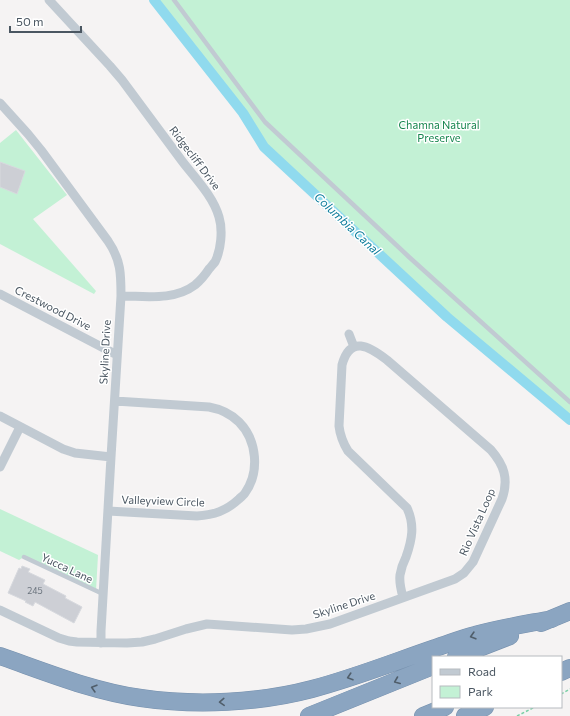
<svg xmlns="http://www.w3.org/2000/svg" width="570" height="716" viewBox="0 0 570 716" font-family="Commissioner,sans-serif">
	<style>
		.green { fill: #c3f1d5 }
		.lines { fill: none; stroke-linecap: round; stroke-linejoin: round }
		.canal { stroke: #90daee; stroke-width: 10 }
		.building { fill: #cdcfd5; stroke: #d7d9de }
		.highway-casing { stroke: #7690ad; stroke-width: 18 }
		.path { stroke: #7ad0a6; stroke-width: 1.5; stroke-dasharray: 3 2; stroke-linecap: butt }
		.lane { stroke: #c1cad2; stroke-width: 4.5 }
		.street { stroke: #c1cad2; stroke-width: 9 }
		.highway { stroke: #8ba5c1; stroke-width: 17 }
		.oneway { stroke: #505e6b }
		.labels { text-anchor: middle; stroke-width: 3; stroke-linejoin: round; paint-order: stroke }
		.number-label { font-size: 9px; fill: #6b747e }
		.park-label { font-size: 11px; fill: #17864f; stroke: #fff }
		.street-label { font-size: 11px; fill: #4a5661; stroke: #fff }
		.water-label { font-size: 12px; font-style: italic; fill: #0c7c9b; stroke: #fff }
	</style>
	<rect width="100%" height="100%" fill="#f5f3f3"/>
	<path class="green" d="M154,0h416v420l-123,-103 -183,-170 -21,-34z
		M16,130l51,65 -34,24 63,72 -2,3 -94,-50v-101z
		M0,509l98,46 -2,36 -72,-34 -5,3 -19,-9z"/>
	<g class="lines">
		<path class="canal" d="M154,0l89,113 21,34 183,170 123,103"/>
	</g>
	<path class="building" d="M0,162l25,9 -8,23 -17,-7z
		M22,566l8,3 -2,3 17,8 -2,4 23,12 -1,2 17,9 -8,16 -39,-21 -2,4 -8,-4 1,-1 -18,-8 11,-25 2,1z"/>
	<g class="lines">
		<g class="highway-casing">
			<path id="highway" d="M541,623l29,-12
				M0,656c46,16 92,35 141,42 55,8 118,5 171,-9 42,-11 82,-27 123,-41 13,-4 27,-10 40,-13 25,-7 51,-11 77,-16
				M456,657l54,-21
				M561,672l9,-4
				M309,716l124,-50
				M423,716l22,-9
				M465,716l20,-9"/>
		</g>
		<path class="path" d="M561,694l9,-5
			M517,716l18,-9"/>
		<path class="lane" d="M174,0l91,122 144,135 161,145
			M24,557l79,37"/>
		<path class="street" d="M49,0l61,66 12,14c20,27 40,54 60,81 13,17 31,35 37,56 4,13 2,33 -4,45 -2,2 -4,5 -6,7 -4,6 -8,11 -14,16 -21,16 -50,11 -74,11
			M0,103l28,31 13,16 67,91c13,19 13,33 13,55l-10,161 -10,174v12
			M0,294l117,61
			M349,334l5,13
			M0,416l63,33 12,4 36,4
			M0,467l20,-40
			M108,511l89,5c17,-1 29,-5 42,-17 2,-2 5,-4 6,-6 15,-21 12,-53 -6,-71 -8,-8 -19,-13 -30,-15l-94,-6
			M0,610l59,28 10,3 8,1 50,1 15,-1 13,-3 31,-10 21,-5 85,6 14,-1 24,-5 125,-45 9,-6 9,-11 29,-63c7,-20 2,-34 -11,-49l-104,-90c-18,-14 -37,-25 -45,5l-3,61c1,9 4,17 9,25l59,57c8,17 5,32 -1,49 -3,6 -5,12 -6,18 -1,8 1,15 3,22"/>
		<use href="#highway" class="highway"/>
	</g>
	<defs><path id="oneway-chevron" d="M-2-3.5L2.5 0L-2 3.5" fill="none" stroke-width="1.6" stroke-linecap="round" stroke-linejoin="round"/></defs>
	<g class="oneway">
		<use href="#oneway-chevron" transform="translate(473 636) rotate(164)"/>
		<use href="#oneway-chevron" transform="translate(350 677) rotate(162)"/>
		<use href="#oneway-chevron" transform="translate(397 681) rotate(158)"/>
		<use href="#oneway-chevron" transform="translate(94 688) rotate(-164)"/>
		<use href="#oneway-chevron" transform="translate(222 702) rotate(177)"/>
	</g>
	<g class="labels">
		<g class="number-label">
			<text x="35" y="594">245</text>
		</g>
		<g class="park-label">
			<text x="439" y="129">Chamna Natural<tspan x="439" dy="13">Preserve</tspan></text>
		</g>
		<g class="street-label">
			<text transform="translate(195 158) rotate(53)" y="4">Ridgecliff Drive</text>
			<text transform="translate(53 308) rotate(27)" y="4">Crestwood Drive</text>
			<text transform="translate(105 352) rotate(-87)" y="4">Skyline Drive</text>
			<text transform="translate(163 501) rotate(2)" y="4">Valleyview Circle</text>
			<text transform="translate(477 522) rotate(-66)" y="4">Rio Vista Loop</text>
			<text transform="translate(67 568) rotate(25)" y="4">Yucca Lane</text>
			<text transform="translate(344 605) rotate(-18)" y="4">Skyline Drive</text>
		</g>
		<g class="water-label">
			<text transform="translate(347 224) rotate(43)" y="4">Columbia Canal</text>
		</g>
	</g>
	<rect x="432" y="656" width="130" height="52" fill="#ffffff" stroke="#b7bbc0"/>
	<rect x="440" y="669" width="20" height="6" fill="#c1cad2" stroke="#b7bbc0"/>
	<text x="468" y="676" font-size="12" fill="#4a5661">Road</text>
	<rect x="440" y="686" width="20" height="12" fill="#c3f1d5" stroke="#b7bbc0"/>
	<text x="468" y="696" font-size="12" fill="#4a5661">Park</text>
	<path d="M10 26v6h71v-6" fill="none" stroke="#4a5661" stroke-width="2"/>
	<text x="16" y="26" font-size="12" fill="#4a5661" stroke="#ffffff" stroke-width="3" paint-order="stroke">50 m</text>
</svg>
